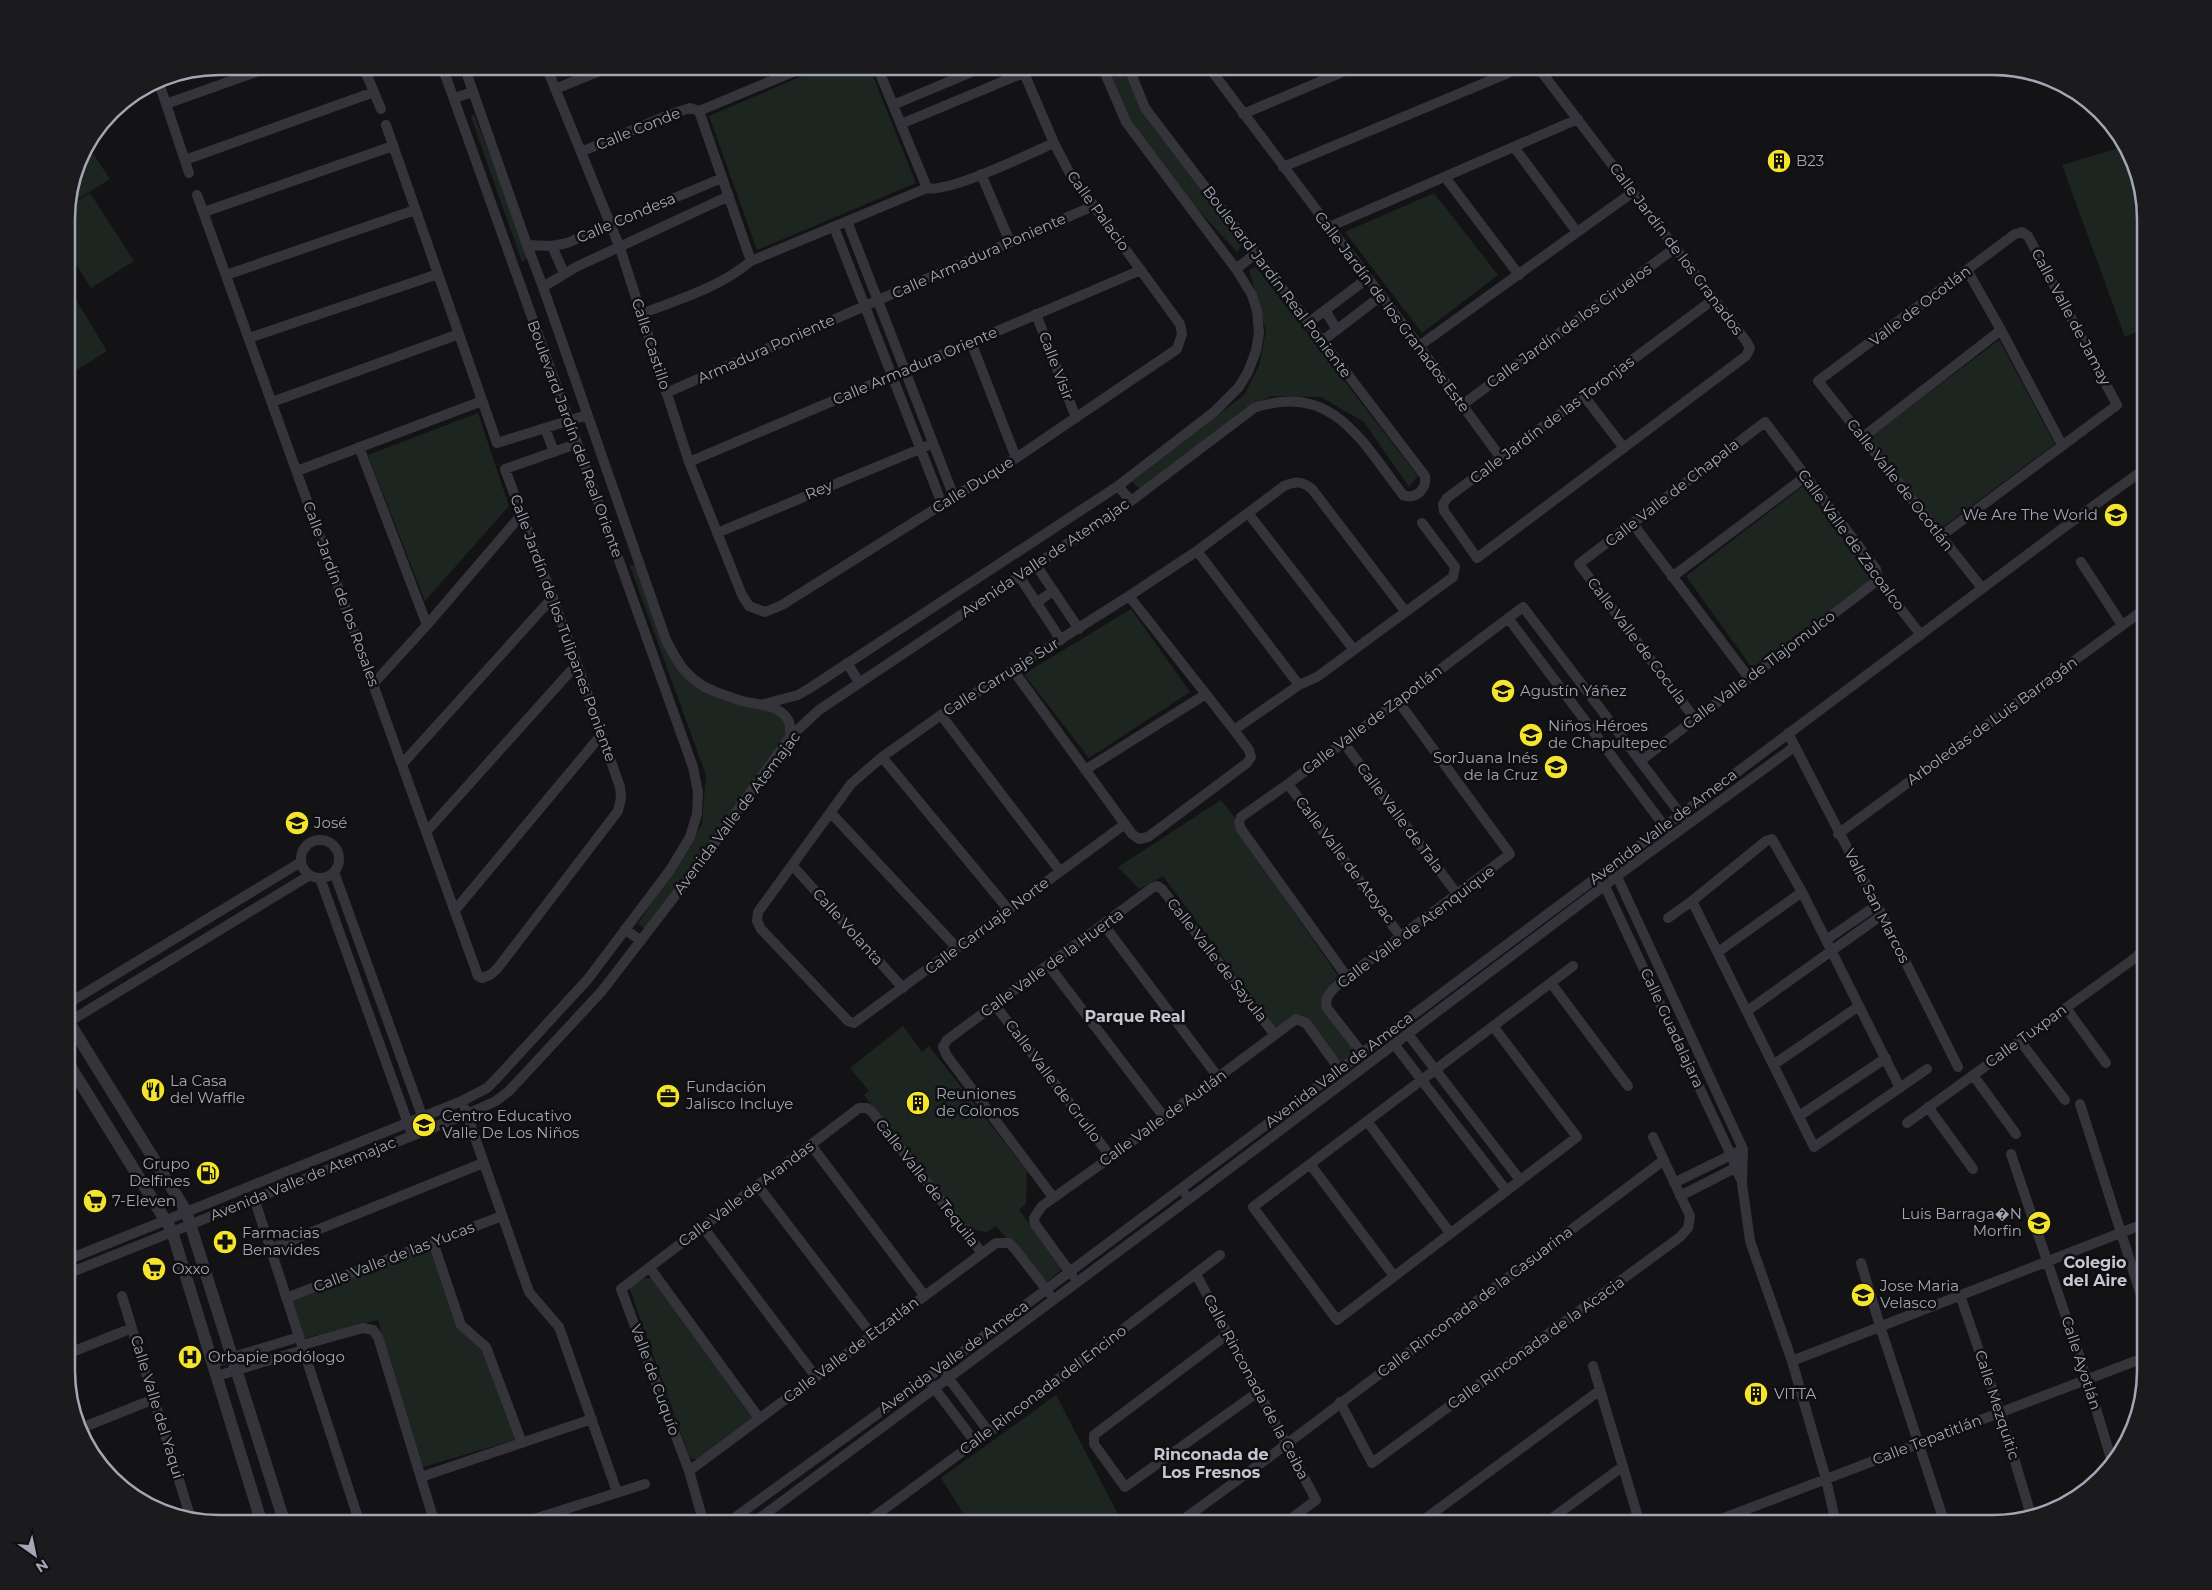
<svg xmlns="http://www.w3.org/2000/svg" width="2212" height="1590" viewBox="0 0 2212 1590" font-family="Montserrat,sans-serif">
	<style>
		.green { fill: #1d2520 }
		.lines { fill: none; stroke-linecap: round; stroke-linejoin: round }
		.minor { stroke: #35343a; stroke-width: 10 }
		.tertiary { stroke: #35343a; stroke-width: 12 }
		.labels { text-anchor: middle; stroke-width: 5; stroke-linejoin: round; paint-order: stroke }
		.street-label { font-size: 15px; fill: #a4a5b5; stroke: #0f0e10 }
		.poi-label { font-size: 15px; fill: #a4a5b5; stroke: #0f0e10; text-anchor: start }
		.neighbourhood-label { font-size: 16px; font-weight: bold; fill: #c5c6d1; stroke: #0f0e10 }
		.rim { fill: none; stroke: #a4a5b5; stroke-width: 2.5 }
	</style>
	<rect width="100%" height="100%" fill="#131315"/>
	<path class="green" d="M826,66h43l47,117 -159,67 -48,-134z
		M1108,66h14l21,47 100,131 -6,8 -45,-49 -62,-83z
		M474,114l55,143 -7,5 -51,-145z
		M88,146l22,33 -43,27 11,-46z
		M2126,146l4,5 16,68v109l-21,9 -63,-172z
		M90,193l44,68 -43,27 -24,-38v-43z
		M1434,193l64,82 -76,58 -77,-101z
		M1256,267l162,209 -9,11 -45,-65 -43,-25 -50,-1 -26,12 -104,82 -9,-8 112,-87 15,-29 7,-35 -17,-61z
		M67,285l40,66 -40,25z
		M1999,340l56,104 -115,85 -71,-91z
		M478,413l31,93 -84,95 -57,-146z
		M1803,486l65,85 1,10 -117,87 -66,-92z
		M637,563l28,78 27,39 82,30 15,14 1,13 -144,192 -8,-5 64,-100 4,-49 -76,-209z
		M1131,609l59,83 -101,66 -65,-84z
		M1221,800l14,18 -1,7 104,151 -14,16 -2,11 34,49 -16,12 -32,-42 -33,6 -112,-152 -24,13 -21,-22z
		M903,1026l19,26 7,-6 98,125 -1,33 -7,6 44,58 -19,16 -48,-58 -9,6 -25,-4 -98,-133 5,-4 -19,-23z
		M430,1246l29,80 25,22 34,91 -98,29 -42,-148 -76,19 -12,-40z
		M643,1278h9l103,141 -56,41 -9,-2 -61,-171z
		M1056,1395l67,129h-153l-29,-46z"/>
	<g class="lines">
		<path class="minor" d="M363,66l18,43
			M464,66l63,179 16,42 123,353c11,21 18,35 39,47 12,6 24,10 37,14 16,4 39,3 47,21 2,4 1,10 1,15
			M546,66l74,182 69,214 53,133 7,11 16,6 17,-7 234,-147 161,-109 5,-15 -2,-10 -111,-152 -15,-29 -33,-77
			M771,66l5,13
			M877,66l50,122
			M1208,66l211,280 82,112
			M1537,66l209,275 4,7 -4,8 -269,202 -33,-47 -1,-7 4,-6 267,-199
			M158,80l31,93
			M555,89l57,-23
			M454,98l19,-6
			M166,104l107,-38
			M893,105l93,-39
			M699,111l52,150
			M1243,114l114,-48
			M901,124l139,-58
			M386,125l111,318 90,-28
			M1514,147l63,85
			M581,152l87,-37 22,-7 9,3 108,-45
			M185,160l189,-68
			M1283,167l242,-101
			M981,174l29,68
			M1445,177l74,98
			M197,195l281,781 4,2 8,-3 7,-6 121,-158 3,-13 -1,-11 -43,-123 -72,-195 71,-25
			M204,212l189,-66
			M847,221l107,276
			M834,227l108,277
			M1329,227l249,-108
			M527,245l25,1 15,-3 155,-65
			M552,246l12,27
			M1236,269l19,-15
			M1967,270l34,60 61,115
			M226,275l189,-65
			M543,287l33,-20 153,-71
			M1325,310l12,20
			M641,314c38,-15 78,-26 110,-53l176,-73c22,5 102,-34 127,-45
			M1036,314l40,104
			M1308,323l60,-45
			M249,338l189,-64
			M1322,341l59,-45
			M971,342l45,116
			M1419,346l214,-154
			M666,393l427,-187
			M1584,396l40,52
			M272,402l187,-68
			M1462,405l213,-157
			M545,428l9,24
			M1863,437l138,-107
			M359,447l68,178
			M689,462l452,-192
			M297,471l185,-70
			M1118,486l13,15
			M1248,513l106,137
			M1633,524l116,154
			M717,533l210,-87
			M1941,536l176,-131 -89,-169 -6,-4 -7,2 -197,147 164,207
			M1197,551l102,134
			M2081,562l41,63
			M1036,565l43,64
			M1019,576l42,64
			M1672,577l133,-100
			M1036,603l17,-12
			M1508,618l160,213
			M847,663l12,19
			M1013,670l119,164 7,5 9,-2 99,-74 4,-6 -2,-7 -15,-20 -105,-134
			M374,683l53,-58 95,-111
			M764,704l34,-9 12,-7 308,-202 96,-74 25,-25 9,-15 8,-21 3,-18 -2,-22 -5,-16 -16,-26 -110,-147 -24,-56
			M941,715l119,156
			M1695,719l-116,-155 186,-142 111,147 2,11 43,55
			M1234,730l65,-45 18,-8 136,-100 2,-10 -33,-44
			M1788,733l94,182 76,152
			M1343,742l114,152
			M882,757l126,152
			M1640,761l238,-181
			M403,763l150,-166
			M1085,770l121,-76
			M1288,784l113,153
			M831,813l126,135
			M1125,824l-271,199 -6,-2 -87,-92 -4,-8 1,-9 93,-128 31,-27 59,-42 188,-119 68,-45 87,-65c12,-5 18,-5 28,3l93,122
			M427,831l150,-167
			M1838,834l308,-226
			M301 859a19 19 0 1 1 38 0a19 19 0 1 1-38 0Z
			M792,865l111,123
			M1614,870l129,279 -1,35 8,57 42,120 34,118 10,45
			M334,872l91,252
			M320,878l90,251
			M1602,880l129,275 9,23
			M1692,901l122,246 113,-78
			M456,909l146,-175
			M1668,918l24,-17 74,-60 6,-2 30,53 98,196
			M1104,925l114,152
			M625,929l16,12
			M1826,940l51,-35
			M1718,952l84,-60
			M2138,955l8,23
			M1049,966l115,151
			M1347,977l-106,-148 -2,-6 2,-6 47,-33 235,-177 165,217
			M1551,983l77,103
			M67,1004l234,-142
			M995,1005l116,152
			M2066,1008l40,55
			M1747,1011l135,-96
			M67,1023l243,-148
			M1493,1026l84,111 -240,183 -84,-113c107,-80 213,-161 320,-241
			M1408,1034l112,146
			M2020,1041l45,59
			M1394,1044l112,146
			M1362,1053l-35,-45c-4,-14 10,-22 20,-31l163,-123 -112,-153
			M1773,1065l86,-59
			M1973,1075l43,59
			M2080,1104l66,207
			M1928,1107l45,62
			M465,1109l64,183 30,35 58,165
			M1799,1116l87,-58
			M1367,1121l83,112
			M1907,1123l239,-173
			M811,1145l113,150
			M2011,1154l76,225 26,86
			M1310,1164l84,112
			M1674,1183l63,-31
			M758,1186l114,149
			M1680,1196l61,-31
			M1053,1197l-106,-141 -4,-9 4,-7 205,-152 5,-2 5,3 113,146
			M254,1198l106,326
			M1189,1199l428,-323 177,-129
			M703,1227l113,150
			M433,1242l28,83 25,22 36,96
			M270,1249l213,-86
			M67,1260l395,-159 25,-13 9,-9 92,-100 82,-109 20,-33 7,-23 1,-22 -5,-25 -251,-701
			M1861,1263l19,63 65,198
			M650,1268l109,150
			M67,1274l400,-160 29,-13 13,-10 93,-100 96,-125 92,-129 29,-27 312,-209 123,-93c79,-27 108,34 149,87 13,5 24,-6 22,-19l-280,-368 -17,-42
			M1196,1274l120,226 -32,24
			M1072,1275l-37,-51 -1,-6 8,-12 69,-49 185,-138 10,4 34,47
			M1960,1295l40,117 31,103
			M122,1296l69,223
			M286,1298l216,-82
			M1228,1334l-134,101v9l31,43 133,-95
			M302,1345l61,-17 10,2 5,7 57,187
			M67,1354l65,-26
			M1792,1361l354,-138
			M213,1363l86,-26
			M1593,1366l47,158
			M946,1375l43,57
			M217,1376l86,-26
			M932,1385l43,57
			M1340,1402l32,61 308,-226 8,-9 2,-12 -37,-79
			M81,1428l5,15
			M79,1429l75,-30
			M689,1471l307,-228h13l6,6 34,44
			M421,1477l171,-58
			M518,1524l127,-40
			M704,1524l-15,-53 -68,-182 238,-181h8l5,4 110,141
			M726,1524l215,-156 313,-234 805,-603 87,-63
			M752,1524l437,-325 -3,-4
			M864,1524l125,-92 231,-177
			M1177,1524l95,-69 392,-295
			M1418,1524l181,-133
			M1544,1524l78,-57
			M1708,1524l438,-167"/>
		<path class="tertiary" d="M67,1019l119,192 99,313
			M67,1061l105,170 90,293"/>
	</g>
	<defs>
		<g id="building-disc" transform="scale(1.25)"><circle r="9.5" fill="#f4e42c" stroke="#0f0e10"/><path d="M-4-6H4V6H1V3H-1V6H-4ZM-2.5-4.3h1.7v1.8h-1.7ZM.8-4.3h1.7v1.8H.8ZM-2.5-1h1.7V.8h-1.7ZM.8-1h1.7V.8H.8Z" fill="#111"/></g>
		<g id="school-disc" transform="scale(1.25)"><circle r="9.5" fill="#f4e42c" stroke="#0f0e10"/><path d="M0-5L7-2L0 1L-7-2ZM-4 1L0 2.5L4 1V4Q0 6-4 4Z" fill="#111"/></g>
		<g id="restaurant-disc" transform="scale(1.25)"><circle r="9.5" fill="#f4e42c" stroke="#0f0e10"/><path d="M-5-6h1v4h1v-4h1v4h1v-4h1v5L-1.5 .5V6h-2V.5L-5-1ZM5-6V6H3V1.5H1.5Q1.5-4 5-6Z" fill="#111"/></g>
		<g id="office-disc" transform="scale(1.25)"><circle r="9.5" fill="#f4e42c" stroke="#0f0e10"/><path d="M-6-3h4V-5.5h4V-3h4V5H-6ZM-1-4.5V-3h2v-1.5ZM-6 0V1H6V0Z" fill="#111"/></g>
		<g id="fuel-disc" transform="scale(1.25)"><circle r="9.5" fill="#f4e42c" stroke="#0f0e10"/><path d="M-5.5-6h7V0h2V4h1.3V-2.5L3-4.5l.8-.8L6-3V5H2.5V1h-1V6h-7ZM-4.2-4.7v3.2H.2V-4.7Z" fill="#111"/></g>
		<g id="supermarket-disc" transform="scale(1.25)"><circle r="9.5" fill="#f4e42c" stroke="#0f0e10"/><path d="M-6-5.5h2.5l.6 2H6L4.5 2H-2.5L-4.4-4H-6ZM-1.5 3.2a1.3 1.3 0 1 0 .1 0ZM3 3.2a1.3 1.3 0 1 0 .1 0Z" fill="#111"/></g>
		<g id="pharmacy-disc" transform="scale(1.25)"><circle r="9.5" fill="#f4e42c" stroke="#0f0e10"/><path d="M-2-6h4v4h4v4h-4v4h-4v-4h-4v-4h4Z" fill="#111"/></g>
		<g id="hospital-disc" transform="scale(1.25)"><circle r="9.5" fill="#f4e42c" stroke="#0f0e10"/><path d="M-5-5h3v3.5h4V-5h3V5h-3V1.5h-4V5h-3Z" fill="#111"/></g>
	</defs>
	<g fill-rule="evenodd">
		<use href="#building-disc" x="1779" y="161"/>
		<use href="#school-disc" x="2116" y="515"/>
		<use href="#school-disc" x="1503" y="691"/>
		<use href="#school-disc" x="1531" y="735"/>
		<use href="#school-disc" x="1556" y="767"/>
		<use href="#school-disc" x="297" y="823"/>
		<use href="#restaurant-disc" x="153" y="1090"/>
		<use href="#office-disc" x="668" y="1096"/>
		<use href="#building-disc" x="918" y="1103"/>
		<use href="#school-disc" x="424" y="1125"/>
		<use href="#fuel-disc" x="208" y="1173"/>
		<use href="#supermarket-disc" x="95" y="1201"/>
		<use href="#school-disc" x="2039" y="1223"/>
		<use href="#pharmacy-disc" x="225" y="1242"/>
		<use href="#supermarket-disc" x="154" y="1269"/>
		<use href="#school-disc" x="1863" y="1295"/>
		<use href="#hospital-disc" x="190" y="1357"/>
		<use href="#building-disc" x="1756" y="1394"/>
	</g>
	<g class="labels">
		<g class="street-label">
			<text transform="translate(638 129) rotate(-22)" y="5">Calle Conde</text>
			<text transform="translate(1098 211) rotate(54)" y="5">Calle Palacio</text>
			<text transform="translate(626 218) rotate(-23)" y="5">Calle Condesa</text>
			<text transform="translate(1676 249) rotate(53)" y="5">Calle Jardín de los Granados</text>
			<text transform="translate(979 256) rotate(-24)" y="5">Calle Armadura Poniente</text>
			<text transform="translate(1277 282) rotate(53)" y="5">Boulevard Jardín Real Poniente</text>
			<text transform="translate(1920 306) rotate(-37)" y="5">Valle de Ocotlán</text>
			<text transform="translate(1392 312) rotate(53)" y="5">Calle Jardín de los Granados Este</text>
			<text transform="translate(2071 317) rotate(62)" y="5">Calle Valle de Jamay</text>
			<text transform="translate(1569 326) rotate(-36)" y="5">Calle Jardín de los Ciruelos</text>
			<text transform="translate(651 344) rotate(72)" y="5">Calle Castillo</text>
			<text transform="translate(766 349) rotate(-24)" y="5">Armadura Poniente</text>
			<text transform="translate(915 366) rotate(-23)" y="5">Calle Armadura Oriente</text>
			<text transform="translate(1056 366) rotate(69)" y="5">Calle Visir</text>
			<text transform="translate(1552 420) rotate(-37)" y="5">Calle Jardín de las Toronjas</text>
			<text transform="translate(575 439) rotate(70)" y="5">Boulevard Jardín del Real Oriente</text>
			<text transform="translate(973 485) rotate(-32)" y="5">Calle Duque</text>
			<text transform="translate(1900 485) rotate(52)" y="5">Calle Valle de Ocotlán</text>
			<text transform="translate(819 490) rotate(-23)" y="5">Rey</text>
			<text transform="translate(1672 493) rotate(-38)" y="5">Calle Valle de Chapala</text>
			<text transform="translate(1851 540) rotate(54)" y="5">Calle Valle de Zacoalco</text>
			<text transform="translate(1045 558) rotate(-34)" y="5">Avenida Valle de Atemajac</text>
			<text transform="translate(341 594) rotate(70)" y="5">Calle Jardín de los Rosales</text>
			<text transform="translate(563 628) rotate(70)" y="5">Calle Jardín de los Tulipanes Poniente</text>
			<text transform="translate(1637 641) rotate(53)" y="5">Calle Valle de Cocula</text>
			<text transform="translate(1759 670) rotate(-37)" y="5">Calle Valle de Tlajomulco</text>
			<text transform="translate(1001 677) rotate(-32)" y="5">Calle Carruaje Sur</text>
			<text transform="translate(1372 720) rotate(-37)" y="5">Calle Valle de Zapotlán</text>
			<text transform="translate(1992 721) rotate(-36)" y="5">Arboledas de Luis Barragán</text>
			<text transform="translate(737 813) rotate(-53)" y="5">Avenida Valle de Atemajac</text>
			<text transform="translate(1400 818) rotate(53)" y="5">Calle Valle de Tala</text>
			<text transform="translate(1663 827) rotate(-37)" y="5">Avenida Valle de Ameca</text>
			<text transform="translate(1345 860) rotate(53)" y="5">Calle Valle de Atoyac</text>
			<text transform="translate(1877 906) rotate(63)" y="5">Valle San Marcos</text>
			<text transform="translate(987 926) rotate(-37)" y="5">Calle Carruaje Norte</text>
			<text transform="translate(848 927) rotate(48)" y="5">Calle Volanta</text>
			<text transform="translate(1416 927) rotate(-37)" y="5">Calle Valle de Atenquique</text>
			<text transform="translate(1217 960) rotate(52)" y="5">Calle Valle de Sayula</text>
			<text transform="translate(1052 963) rotate(-36)" y="5">Calle Valle de la Huerta</text>
			<text transform="translate(1672 1028) rotate(65)" y="5">Calle Guadalajara</text>
			<text transform="translate(2026 1036) rotate(-36)" y="5">Calle Tuxpan</text>
			<text transform="translate(1339 1070) rotate(-37)" y="5">Avenida Valle de Ameca</text>
			<text transform="translate(1053 1081) rotate(53)" y="5">Calle Valle de Grullo</text>
			<text transform="translate(1163 1118) rotate(-36)" y="5">Calle Valle de Autlán</text>
			<text transform="translate(303 1179) rotate(-22)" y="5">Avenida Valle de Atemajac</text>
			<text transform="translate(927 1183) rotate(52)" y="5">Calle Valle de Tequila</text>
			<text transform="translate(746 1194) rotate(-37)" y="5">Calle Valle de Arandas</text>
			<text transform="translate(394 1257) rotate(-21)" y="5">Calle Valle de las Yucas</text>
			<text transform="translate(1475 1302) rotate(-37)" y="5">Calle Rinconada de la Casuarina</text>
			<text transform="translate(1536 1343) rotate(-36)" y="5">Calle Rinconada de la Acacia</text>
			<text transform="translate(851 1350) rotate(-37)" y="5">Calle Valle de Etzatlán</text>
			<text transform="translate(954 1357) rotate(-36)" y="5">Avenida Valle de Ameca</text>
			<text transform="translate(2081 1363) rotate(72)" y="5">Calle Ayotlán</text>
			<text transform="translate(655 1380) rotate(70)" y="5">Valle de Cuquío</text>
			<text transform="translate(1256 1387) rotate(62)" y="5">Calle Rinconada de la Ceiba</text>
			<text transform="translate(1043 1390) rotate(-37)" y="5">Calle Rinconada del Encino</text>
			<text transform="translate(1997 1405) rotate(72)" y="5">Calle Mezquitic</text>
			<text transform="translate(157 1407) rotate(73)" y="5">Calle Valle del Yaqui</text>
			<text transform="translate(1927 1440) rotate(-21)" y="5">Calle Tepatitlán</text>
		</g>
		<g class="poi-label">
			<text x="1796" y="166">B23</text>
			<text x="2098" y="520" text-anchor="end">We Are The World</text>
			<text x="1520" y="696">Agustín Yáñez</text>
			<text x="1548" y="731">Niños Héroes<tspan x="1548" dy="17">de Chapultepec</tspan></text>
			<text x="1538" y="763" text-anchor="end">SorJuana Inés<tspan x="1538" dy="17">de la Cruz</tspan></text>
			<text x="314" y="828">José</text>
			<text x="170" y="1086">La Casa<tspan x="170" dy="17">del Waffle</tspan></text>
			<text x="686" y="1092">Fundación<tspan x="686" dy="17">Jalisco Incluye</tspan></text>
			<text x="936" y="1099">Reuniones<tspan x="936" dy="17">de Colonos</tspan></text>
			<text x="442" y="1121">Centro Educativo<tspan x="442" dy="17">Valle De Los Niños</tspan></text>
			<text x="190" y="1169" text-anchor="end">Grupo<tspan x="190" dy="17">Delfines</tspan></text>
			<text x="112" y="1206">7-Eleven</text>
			<text x="2022" y="1219" text-anchor="end">Luis Barraga�N<tspan x="2022" dy="17">Morfin</tspan></text>
			<text x="242" y="1238">Farmacias<tspan x="242" dy="17">Benavides</tspan></text>
			<text x="172" y="1274">Oxxo</text>
			<text x="1880" y="1291">Jose Maria<tspan x="1880" dy="17">Velasco</tspan></text>
			<text x="208" y="1362">Orbapie podólogo</text>
			<text x="1774" y="1399">VITTA</text>
		</g>
		<g class="neighbourhood-label">
			<text x="1135" y="1022">Parque Real</text>
			<text x="2095" y="1268">Colegio<tspan x="2095" dy="18">del Aire</tspan></text>
			<text x="1211" y="1460">Rinconada de<tspan x="1211" dy="18">Los Fresnos</tspan></text>
		</g>
	</g>
	<path d="M0 0H2212V1590H0ZM219 75H1993A144 144 0 0 1 2137 219V1371A144 144 0 0 1 1993 1515H219A144 144 0 0 1 75 1371V219A144 144 0 0 1 219 75Z" fill="#1b1a1d" fill-rule="evenodd"/>
	<path class="rim" d="M219 75H1993A144 144 0 0 1 2137 219V1371A144 144 0 0 1 1993 1515H219A144 144 0 0 1 75 1371V219A144 144 0 0 1 219 75Z"/>
	<g transform="translate(35 1555) rotate(147)" stroke="#0f0e10" stroke-width="4" paint-order="stroke">
	<path d="M0-4L9 19L0 12L-9 19Z" fill="#a4a5b5"/>
	<text y="-8" font-size="14" font-weight="bold" text-anchor="middle" fill="#a4a5b5">N</text>
	</g>
</svg>
